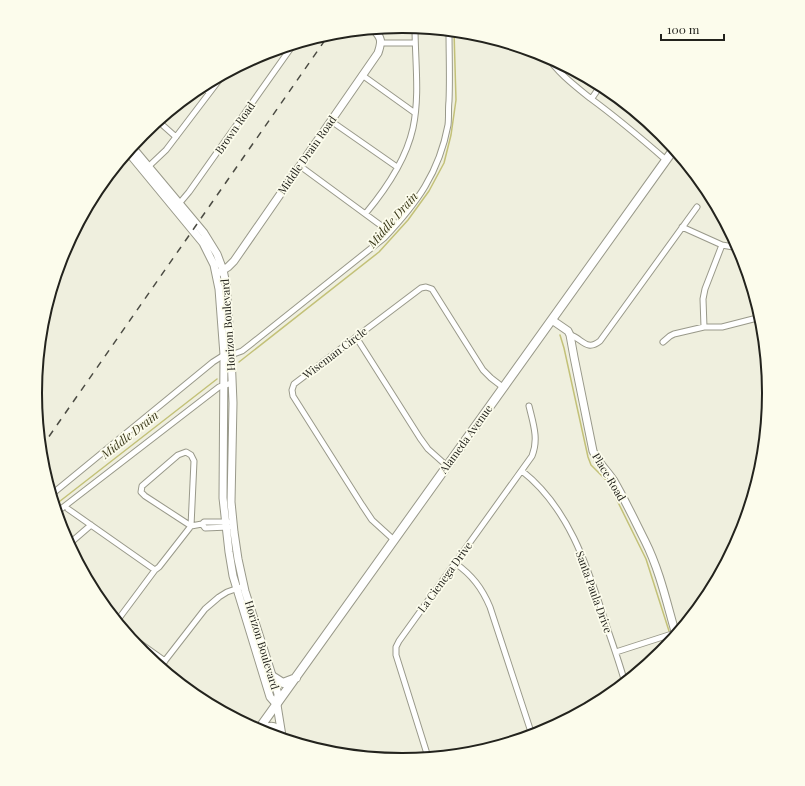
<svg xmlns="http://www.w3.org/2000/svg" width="805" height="786" viewBox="0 0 805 786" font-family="'Playfair Display',serif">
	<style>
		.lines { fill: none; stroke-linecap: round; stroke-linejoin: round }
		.stream { stroke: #c3c178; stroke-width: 1.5 }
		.street-casing { stroke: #99998a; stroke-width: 7 }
		.secondary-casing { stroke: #99998a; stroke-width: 9 }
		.primary-casing { stroke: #99998a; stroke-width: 10 }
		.street { stroke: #fff; stroke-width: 5 }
		.secondary { stroke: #fff; stroke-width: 7 }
		.primary { stroke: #fff; stroke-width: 8 }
		.rail { stroke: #4b4b43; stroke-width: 1.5; stroke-dasharray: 7 7; stroke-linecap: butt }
		.labels { text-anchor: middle; stroke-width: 3.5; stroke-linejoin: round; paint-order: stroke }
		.street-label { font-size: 11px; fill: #23231d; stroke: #fcfcec }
		.water-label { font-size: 12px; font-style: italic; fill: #393717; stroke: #fcfcec }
		.rim { fill: none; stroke: #23231d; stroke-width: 2 }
	</style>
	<rect width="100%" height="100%" fill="#efefde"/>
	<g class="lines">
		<path class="stream" d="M560,335l4,13 24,109 3,8 17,17 38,77 23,72
			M239,362l140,-110 29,-32 21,-29 15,-28 7,-28 5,-35 -2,-69
			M55,505l162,-126
			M671,638l1,3"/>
		<g class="street-casing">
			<path id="street" d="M382,43h33
				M546,55c12,18 28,30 44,43 26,19 52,41 76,62
				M362,75l53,38
				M203,86l6,7
				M592,98l9,-13
				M158,121l18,16
				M331,121l66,46
				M300,166l83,61
				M147,168l19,-18 57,-75
				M178,205l11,-13 104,-147
				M366,213c20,-24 40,-53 47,-85 7,-33 2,-67 2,-101
				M682,227l40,18 17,3
				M704,327l-1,-28 2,-10 17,-44
				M570,335c12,3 16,17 30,6l97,-134
				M356,337l64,101 8,11 19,17
				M663,342l7,-6 4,-2 30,-7h18l39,-10
				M186,452l5,3 3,6 -3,65 -46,-30 -4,-4 1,-6 36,-31z
				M522,471c46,36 65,94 82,147 7,22 15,43 21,65
				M52,494l161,-132 11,-7h7l11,-4 9,-7 133,-106c33,-35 55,-65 64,-113 1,-8 0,-16 1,-24 1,-24 0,-47 0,-70
				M68,509l87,61
				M57,512l162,-125 13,-4
				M228,522h-24l-2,2 3,4 24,-1
				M394,540l-22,-20 -10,-15 -69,-109 -1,-6 2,-6 127,-96 5,-1 6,2 51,81 8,8 13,10
				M69,544l22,-19
				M455,563c17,12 27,25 35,44l42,128
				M117,621l38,-51 4,-3 32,-41 11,-2
				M127,634l38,27
				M616,652l59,-19
				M160,667l45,-58 14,-12 8,-5 17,-6
				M428,757l-32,-102v-8l3,-6 133,-185c7,-17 1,-33 -3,-50"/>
		</g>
		<g class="secondary-casing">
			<path id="secondary" d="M132,147l72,86 13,21 6,16 3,14 5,71 2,48 -2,99 3,30 4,27 7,32 33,103 -1,11 5,31
				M128,152l75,91 11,22 5,24 5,66 -1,143 6,54 4,24 37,121 7,8
				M220,272l8,-5 6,-6 144,-208c4,-12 4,-15 -5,-24
				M552,320l16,11 2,4 4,22 19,94c5,12 14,19 21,30 11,19 21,40 31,60 15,30 22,63 31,94"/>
		</g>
		<g class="primary-casing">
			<path id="primary" d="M272,676l11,7 13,-5
				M259,729c13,-3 16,-5 23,7
				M258,730l416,-581"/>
		</g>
		<use href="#street" class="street"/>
		<use href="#secondary" class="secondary"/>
		<use href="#primary" class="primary"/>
		<path class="rail" d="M41,448l289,-415"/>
	</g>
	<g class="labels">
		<g class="street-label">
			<text transform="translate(235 128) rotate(-55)" y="4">Brown Road</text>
			<text transform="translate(307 155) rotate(-55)" y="4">Middle Drain Road</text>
			<text transform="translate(228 325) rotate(-94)" y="4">Horizon Boulevard</text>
			<text transform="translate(335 353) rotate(-37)" y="4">Wiseman Circle</text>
			<text transform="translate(466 439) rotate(-54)" y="4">Alameda Avenue</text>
			<text transform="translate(609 477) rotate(59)" y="4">Place Road</text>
			<text transform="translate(445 577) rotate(-54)" y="4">La Cienega Drive</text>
			<text transform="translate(594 592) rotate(70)" y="4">Santa Paula Drive</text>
			<text transform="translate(262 645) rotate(73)" y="4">Horizon Boulevard</text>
		</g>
		<g class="water-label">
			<text transform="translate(393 220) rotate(-49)" y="4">Middle Drain</text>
			<text transform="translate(130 435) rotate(-38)" y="4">Middle Drain</text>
		</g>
	</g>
	<path d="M0 0H805V786H0ZM42 393a360 360 0 1 1 720 0a360 360 0 1 1-720 0Z" fill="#fcfcec" fill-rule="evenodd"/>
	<path class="rim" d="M42 393a360 360 0 1 1 720 0a360 360 0 1 1-720 0Z"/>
	<path d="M661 34v6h63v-6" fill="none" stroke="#23231d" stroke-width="2"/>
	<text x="667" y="34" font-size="12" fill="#23231d" stroke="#fcfcec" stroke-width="3" paint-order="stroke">100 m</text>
</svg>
